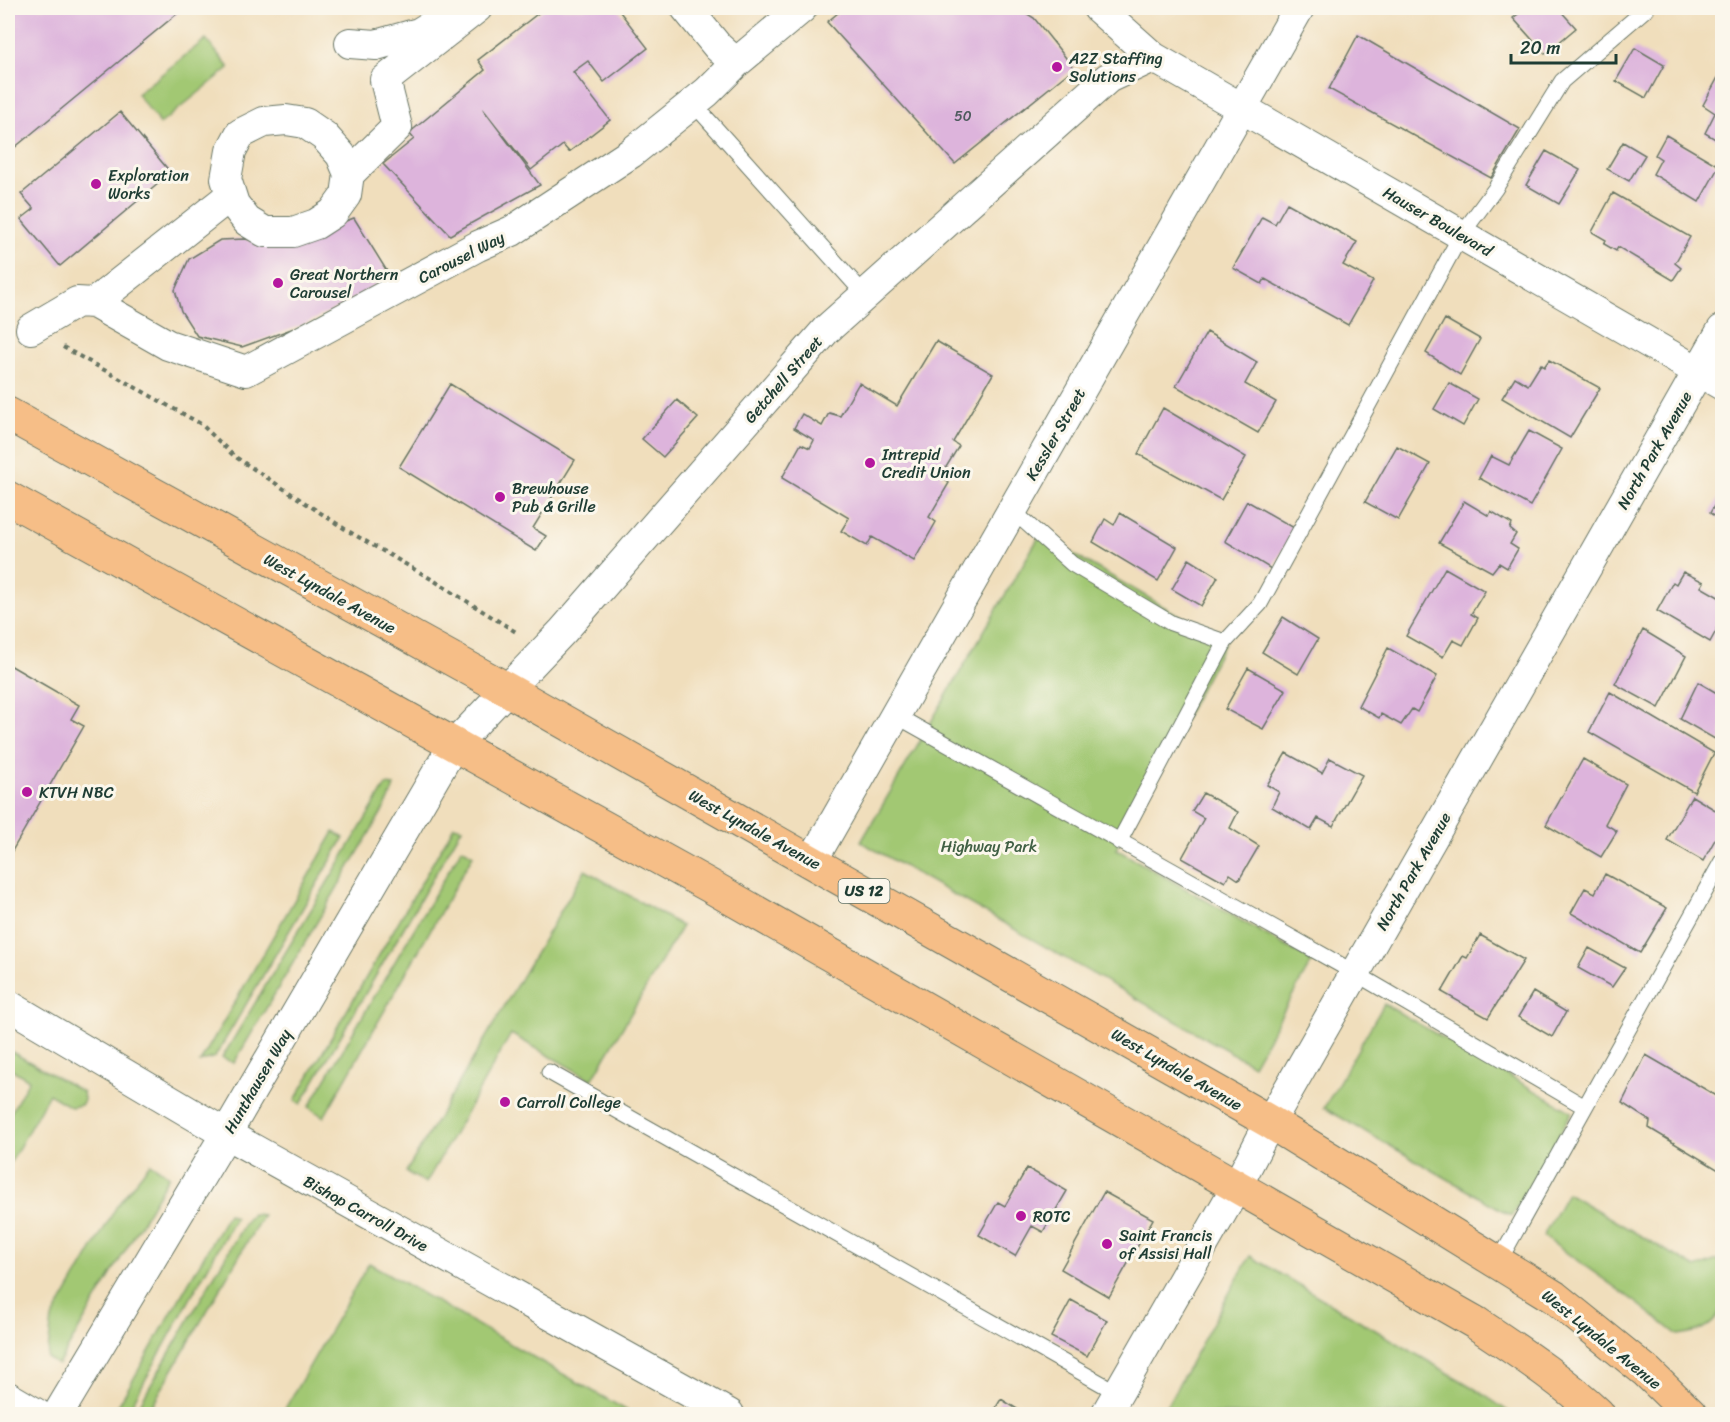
<svg xmlns="http://www.w3.org/2000/svg" width="1730" height="1422" viewBox="0 0 1730 1422" font-family="Sriracha,sans-serif">
	<style>
		.green { fill: #a2c873; stroke: #608254; stroke-width: 1.5 }
		.building { fill: #ddb4dc }
		.lines { fill: none; stroke-linecap: round; stroke-linejoin: round }
		.lane-casing { stroke: #687564; stroke-width: 17 }
		.street-casing { stroke: #687564; stroke-width: 32 }
		.highway-casing { stroke: #687564; stroke-width: 35 }
		.path { stroke: #687564; stroke-width: 4; stroke-dasharray: 4.5 4.5; stroke-linecap: butt }
		.lane { stroke: #fff; stroke-width: 15 }
		.street { stroke: #fff; stroke-width: 30 }
		.highway { stroke: #f6be87; stroke-width: 33 }
		.poi-dot { fill: #b5179e; stroke: #fbf7ec; stroke-width: 2 }
		.labels { text-anchor: middle; stroke-width: 6; stroke-linejoin: round; paint-order: stroke }
		.number-label { font-size: 14px; fill: #4e5b5e }
		.shield { fill: #fbf7ec; stroke: #61756b; stroke-width: 1.5 }
		.shield-label { font-size: 15px; font-weight: bold; fill: #1f3d34 }
		.poi-label { font-size: 16px; fill: #1f3d34; stroke: #fbf7ec; text-anchor: start }
		.street-label { font-size: 16px; fill: #1f3d34; stroke: #fbf7ec }
		.park-label { font-size: 16px; fill: #406044; stroke: #fbf7ec }
	</style>
	<rect width="100%" height="100%" fill="#fbf7ec"/>
	<filter id="ink" filterUnits="userSpaceOnUse"><feTurbulence type="fractalNoise" baseFrequency=".0167" numOctaves="2"/><feDisplacementMap in="SourceGraphic" scale="12" xChannelSelector="R" yChannelSelector="G"/><feConvolveMatrix kernelMatrix="1 2 1 2 8 2 1 2 1" color-interpolation-filters="sRGB"/></filter>
	<filter id="wash" filterUnits="userSpaceOnUse"><feTurbulence type="fractalNoise" baseFrequency=".008" numOctaves="4" result="noise"/><feDisplacementMap in="SourceGraphic" scale="24" xChannelSelector="R" yChannelSelector="G"/><feGaussianBlur stdDeviation="1.35" result="paint"/><feColorMatrix in="noise" values="0 0 0 0 0 0 0 0 0 0 0 0 0 0 0 0 0 1.4 0 .05"/><feComposite in="paint" operator="in"/></filter>
	<g filter="url(#wash)">
		<rect width="100%" height="100%" fill="#f0debc"/>
		<path class="green" d="M206,39l23,29 -69,56 -23,-30z
			M1040,535l185,107 -109,207 196,112 -59,104 -392,-223z
			M386,785l8,1 -5,14 -155,263 -12,-5z
			M454,826l8,2 -161,276 -6,-4z
			M334,832l10,6 -129,219 -15,5z
			M462,848l11,7 -149,262 -15,-10z
			M585,870l97,56 -90,154 -81,-46 -85,149 -20,-11z
			M1384,1004l188,108 -60,104 -188,-108z
			M12,1052l71,40 1,8 -3,5 -10,2 -22,-13 -41,73v-49l21,-38 -21,-13v-10z
			M150,1163l19,13 -111,189 -11,-7 5,-39 65,-113z
			M1567,1193l129,75 26,-10c1,45 8,71 -44,77l-41,-32 -94,-67z
			M228,1214l7,4 -107,193 -10,-5z
			M252,1214l11,1 -116,199h-13l112,-193z
			M1250,1256l222,131 40,27h-350z
			M369,1263l264,151h-351z"/>
		<g id="blocks">
			<path class="building" d="M8,8h176l-176,145z
				M545,8h72l31,40 -44,34 -16,-21 -15,11 37,48 -41,32 -6,-7 -32,25 -48,-61 57,76 -90,50 -67,-71 31,-25 -5,-6 76,-63 -7,-10z
				M844,8h174l16,10 40,50 -119,96 -128,-142z
				M1526,8h32l18,20 -31,26 -32,-36z
				M1358,35l162,94 -29,49 -162,-89z
				M1635,48l29,17 -18,33 -30,-17z
				M1722,70v73l-17,-10 10,-20 -12,-8z
				M120,112l51,61 -111,93 -39,-47 13,-10 -13,-15z
				M1666,135l53,31 -20,36 -46,-28 8,-15 -6,-4z
				M1623,142l22,13 -16,26 -22,-12z
				M1546,151l34,19 -21,34 -33,-19z
				M1613,193l77,44 -15,26 6,5 -8,12 -55,-33 -2,4 -12,-7 2,-4 -14,-8z
				M1287,203l70,39 -14,23 30,16 -25,44 -83,-46 -3,5 -29,-16 29,-51 13,7z
				M354,218l36,58 -42,26 -43,22 -63,23 -45,-11 -16,-25 -6,-21 14,-31 31,-19 25,-1 33,7z
				M1445,319l35,20 -20,36 -34,-22z
				M1207,332l50,30 -12,22 31,18 -18,31 -82,-47z
				M936,341l57,33 -40,68 6,4 -19,31 9,6 -20,34 7,5 -22,39 -42,-24 -5,9 -26,-15 8,-13 -67,-40 19,-34 9,4 4,-8 -20,-12 8,-14 20,12 7,-13 11,3 19,-33 38,23z
				M1549,360l51,28 -30,50 -68,-40 13,-21 13,8 13,-21 3,3z
				M1449,383l29,16 -15,27 -29,-17z
				M450,384l125,76 -42,68 13,8 -10,15 -137,-84z
				M677,400l21,18 -35,39 -21,-18z
				M1163,408l83,49 -25,43 -83,-46z
				M1529,431l33,18 -32,57 -51,-28 12,-22 18,9z
				M1397,446l33,18 -32,56 -33,-18z
				M1722,492v29l-12,-8z
				M1247,501l49,28 -25,40 -46,-28z
				M1464,501l25,15 2,-5 21,13 -2,5 6,5 -6,10 8,5 -11,19 -8,-5 -7,9 -53,-29z
				M1120,513l57,34 -19,34 -65,-39 12,-23 9,6z
				M1189,559l29,18 -17,29 -29,-17z
				M1445,568l40,23 -14,23 7,4 -15,27 -10,-5 -10,17 -37,-21z
				M1683,572l21,10 -3,5 21,12v21l-12,22 -53,-31 16,-29 3,2z
				M1283,617l35,22 -20,35 -36,-22z
				M1643,630l43,26 -27,52 -44,-24z
				M1388,648l49,28 -20,36 -5,-3 -11,16 -20,-11 -2,4 -21,-12z
				M8,664l71,41 -8,14 13,7 -76,132z
				M1248,668l38,22 -23,39 -38,-20z
				M1698,682l24,14v42l-2,4 -40,-23z
				M1610,692l104,61 -20,39 -105,-60z
				M1286,753l36,20 8,-15 32,17 -29,51 -15,-8 -7,12 -39,-23 7,-15 -12,-7z
				M1583,759l43,25 -21,40 12,7 -16,26 -55,-32z
				M1203,793l35,19 -8,16 29,18 -20,34 -9,-6 -5,8 -43,-24 22,-40 -12,-7z
				M1692,796l30,18v13l-19,34 -36,-21z
				M1605,874l62,34 -27,45 -69,-40 14,-25 10,5z
				M1480,935l44,25 -36,58 -46,-26 21,-36 4,2z
				M1589,948l36,20 -13,19 -34,-19z
				M1533,992l33,20 -14,25 -34,-20z
				M1646,1055l76,44v73l-73,-44 1,-7 -28,-18z
				M1027,1168l40,23 -24,41 -11,-6 -17,30 -36,-21 19,-33 7,4z
				M1104,1192l49,27 -44,78 -48,-28z
				M1071,1300l36,20 -20,36 -36,-19z
				M1001,1399l24,15h-33z"/>
		</g>
	</g>
	<g filter="url(#ink)">
		<use href="#blocks" fill-opacity="0" stroke="#687564" stroke-width="1.5"/>
		<g class="lines">
			<g class="lane-casing">
				<path id="lane" d="M693,103l172,192
					M1012,510l60,54 99,59 54,19
					M895,715l460,258 230,134 -87,156
					M1119,842l106,-200 35,-38 201,-369 34,-46 67,-108 85,-73
					M549,1072l569,321
					M1585,1107l137,-246"/>
			</g>
			<g class="street-casing">
				<path id="street" d="M686,8l32,39 18,16 66,-55
					M1098,8l55,49 569,328
					M350,43l26,2 43,-12 24,-15
					M349,174l-8,-19 -17,-19 -19,-13 -19,-3 -22,2 -24,12 -9,17 -5,28 8,25 13,17 18,11h28l23,-8 17,-11 13,-18 3,-21 48,-47 -12,-47 92,-72
					M94,303l137,-108
					M31,329l46,-27 17,1 74,42 78,26 232,-125 34,-15 119,-78 76,-61 29,-29
					M812,861l487,-853
					M8,1005l218,129 503,280
					M8,1397l29,17
					M58,1414l168,-280 227,-388 110,-115 263,-301 282,-252 45,-21
					M1106,1414l131,-228 33,-64 452,-792"/>
			</g>
			<g class="highway-casing">
				<path id="highway" d="M8,414l500,276 762,432 284,175 93,75 43,42
					M8,498l702,388 766,437c43,29 85,56 122,91"/>
			</g>
			<path class="path" d="M63,347l138,77 33,32 114,75 85,49 83,52"/>
			<use href="#lane" class="lane"/>
			<use href="#street" class="street"/>
			<use href="#highway" class="highway"/>
		</g>
	</g>
	<g class="poi-dot">
		<circle cx="1057" cy="67" r="6"/>
		<circle cx="96" cy="184" r="6"/>
		<circle cx="278" cy="283" r="6"/>
		<circle cx="870" cy="463" r="6"/>
		<circle cx="500" cy="497" r="6"/>
		<circle cx="27" cy="792" r="6"/>
		<circle cx="505" cy="1102" r="6"/>
		<circle cx="1021" cy="1216" r="6"/>
		<circle cx="1107" cy="1244" r="6"/>
	</g>
	<g class="labels">
		<g class="number-label">
			<text x="963" y="121">50</text>
		</g>
		<rect class="shield" x="838.5" y="879" width="51" height="24" rx="4.5"/>
		<g class="shield-label">
			<text x="864" y="896">US 12</text>
		</g>
		<g class="poi-label">
			<text x="1069" y="64">A2Z Staffing<tspan x="1069" dy="18">Solutions</tspan></text>
			<text x="108" y="181">Exploration<tspan x="108" dy="18">Works</tspan></text>
			<text x="290" y="280">Great Northern<tspan x="290" dy="18">Carousel</tspan></text>
			<text x="882" y="460">Intrepid<tspan x="882" dy="18">Credit Union</tspan></text>
			<text x="512" y="494">Brewhouse<tspan x="512" dy="18">Pub &amp; Grille</tspan></text>
			<text x="39" y="798">KTVH NBC</text>
			<text x="517" y="1108">Carroll College</text>
			<text x="1033" y="1222">ROTC</text>
			<text x="1119" y="1241">Saint Francis<tspan x="1119" dy="18">of Assisi Hall</tspan></text>
		</g>
		<g class="street-label">
			<text transform="translate(1438 221) rotate(30)" y="6">Hauser Boulevard</text>
			<text transform="translate(461 257) rotate(-27)" y="6">Carousel Way</text>
			<text transform="translate(783 379) rotate(-49)" y="6">Getchell Street</text>
			<text transform="translate(1055 434) rotate(-60)" y="6">Kessler Street</text>
			<text transform="translate(1654 450) rotate(-60)" y="6">North Park Avenue</text>
			<text transform="translate(330 593) rotate(29)" y="6">West Lyndale Avenue</text>
			<text transform="translate(755 829) rotate(29)" y="6">West Lyndale Avenue</text>
			<text transform="translate(1413 871) rotate(-60)" y="6">North Park Avenue</text>
			<text transform="translate(1177 1069) rotate(30)" y="6">West Lyndale Avenue</text>
			<text transform="translate(257 1081) rotate(-60)" y="6">Hunthausen Way</text>
			<text transform="translate(366 1213) rotate(29)" y="6">Bishop Carroll Drive</text>
			<text transform="translate(1602 1339) rotate(39)" y="6">West Lyndale Avenue</text>
		</g>
		<g class="park-label">
			<text x="989" y="852">Highway Park</text>
		</g>
	</g>
	<rect width="1730" height="1422" fill="none" stroke="#fbf7ec" stroke-width="30"/>
	<path d="M1511 54v9h105v-9" fill="none" stroke="#1f3d34" stroke-width="3"/>
	<text x="1520" y="54" font-size="18" fill="#1f3d34" stroke="#fbf7ec" stroke-width="4.5" paint-order="stroke">20 m</text>
</svg>
